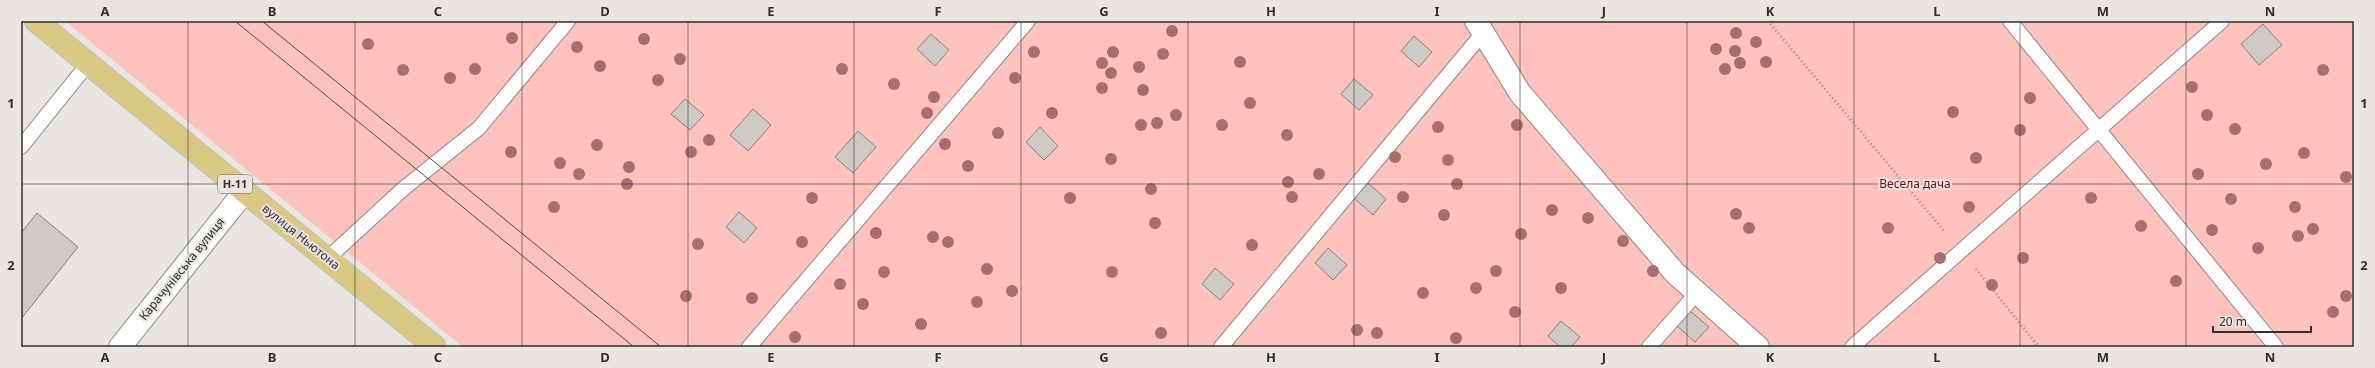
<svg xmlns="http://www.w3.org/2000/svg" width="2375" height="368" viewBox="0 0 2375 368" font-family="'Noto Sans',sans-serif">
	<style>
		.green { fill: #ffc2bc }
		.building { fill: #cfc9c6; stroke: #86817e }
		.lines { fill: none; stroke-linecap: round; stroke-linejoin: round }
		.lane-casing { stroke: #8a8682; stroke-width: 16 }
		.street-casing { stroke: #8a8682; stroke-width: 24 }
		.primary-casing { stroke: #c1c1c0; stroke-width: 24 }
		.path { stroke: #8c8a86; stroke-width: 2.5; stroke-dasharray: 1 3; stroke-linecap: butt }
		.lane { stroke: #fff; stroke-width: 14 }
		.street { stroke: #fff; stroke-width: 22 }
		.primary { stroke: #d9c783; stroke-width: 22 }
		.tram { stroke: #4c4b48; stroke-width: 1 }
		.tree { fill: #a66e6f }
		.grid { fill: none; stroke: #302f2d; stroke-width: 1; stroke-opacity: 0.55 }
		.labels { text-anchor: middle; stroke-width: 4; stroke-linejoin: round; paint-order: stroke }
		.shield { fill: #e9e5e0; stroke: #686663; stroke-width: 1 }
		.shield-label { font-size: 11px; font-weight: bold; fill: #302f2d }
		.park-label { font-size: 12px; fill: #6f0d12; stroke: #e9e5e0 }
		.street-label { font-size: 12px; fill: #302f2d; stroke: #e9e5e0 }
		.neatline { fill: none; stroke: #302f2d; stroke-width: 1.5 }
		.grid-label { font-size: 13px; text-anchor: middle; font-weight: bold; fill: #302f2d }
	</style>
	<rect width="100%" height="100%" fill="#e9e5e0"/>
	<path class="green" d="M65,21h2289v326h-1891z"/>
	<path class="building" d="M2263,24l19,21 -23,20 -18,-21z
		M931,34l18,16 -14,16 -18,-17z
		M1414,36l18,16 -13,15 -18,-16z
		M1354,79l19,16 -14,15 -18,-16z
		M685,99l19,16 -14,15 -19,-16z
		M753,109l18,16 -23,26 -18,-16z
		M1040,127l18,19 -14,14 -18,-18z
		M858,131l18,16 -23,26 -18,-16z
		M1368,183l18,16 -13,16 -19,-17z
		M739,212l18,16 -13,15 -18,-16z
		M37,213l41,34 -57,72v-86z
		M1328,248l19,17 -14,15 -18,-17z
		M1215,268l19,16 -14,16 -18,-16z
		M1690,311l19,16 -14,15 -18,-16z
		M1561,321l19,16 -9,10h-11l-12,-11z"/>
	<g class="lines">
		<g class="lane-casing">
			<path id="lane" d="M2010,21l266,326
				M21,147l66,-82
				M327,259l76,-70 76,-61 89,-107
				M749,347l279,-326
				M1221,347l262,-314
				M1649,347l48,-54
				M1852,347l370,-326"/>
		</g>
		<g class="street-casing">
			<path id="street" d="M1476,21l44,72 155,180 83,74
				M120,347l125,-156"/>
		</g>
		<g class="primary-casing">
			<path id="primary" d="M36,21l399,326"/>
		</g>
		<path class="path" d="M1768,21l177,211
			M1976,269l63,78"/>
		<use href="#lane" class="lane"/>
		<use href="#street" class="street"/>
		<use href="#primary" class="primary"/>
		<path class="tram" d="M235,21l399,326
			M262,21l399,326"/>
	</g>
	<g class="tree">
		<circle cx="1172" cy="31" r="6"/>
		<circle cx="1736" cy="33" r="6"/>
		<circle cx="512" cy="38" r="6"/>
		<circle cx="644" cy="39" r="6"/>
		<circle cx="1756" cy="42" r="6"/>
		<circle cx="368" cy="44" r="6"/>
		<circle cx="577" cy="47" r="6"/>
		<circle cx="1716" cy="49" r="6"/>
		<circle cx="1735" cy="51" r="6"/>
		<circle cx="1034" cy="52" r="6"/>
		<circle cx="1113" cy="52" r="6"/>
		<circle cx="1163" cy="54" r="6"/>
		<circle cx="680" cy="59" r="6"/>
		<circle cx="1240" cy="62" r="6"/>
		<circle cx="1766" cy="62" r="6"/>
		<circle cx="1102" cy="63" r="6"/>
		<circle cx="1740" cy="63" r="6"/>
		<circle cx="600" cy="66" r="6"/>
		<circle cx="1139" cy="67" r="6"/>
		<circle cx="475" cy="69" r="6"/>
		<circle cx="842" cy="69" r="6"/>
		<circle cx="1725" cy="69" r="6"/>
		<circle cx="403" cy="70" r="6"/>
		<circle cx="2323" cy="70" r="6"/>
		<circle cx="1111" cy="73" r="6"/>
		<circle cx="450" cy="78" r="6"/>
		<circle cx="1015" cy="78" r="6"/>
		<circle cx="658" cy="80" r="6"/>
		<circle cx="894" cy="84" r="6"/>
		<circle cx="2192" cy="87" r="6"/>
		<circle cx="1102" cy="88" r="6"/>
		<circle cx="1143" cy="90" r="6"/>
		<circle cx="934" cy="97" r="6"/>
		<circle cx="2030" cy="98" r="6"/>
		<circle cx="1250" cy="103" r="6"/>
		<circle cx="1953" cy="112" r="6"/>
		<circle cx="927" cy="113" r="6"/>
		<circle cx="1052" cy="113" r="6"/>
		<circle cx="1176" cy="115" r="6"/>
		<circle cx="2207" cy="115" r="6"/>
		<circle cx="1157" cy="123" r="6"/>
		<circle cx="1141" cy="125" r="6"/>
		<circle cx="1222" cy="125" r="6"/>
		<circle cx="1517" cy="125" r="6"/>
		<circle cx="1438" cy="127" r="6"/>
		<circle cx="2235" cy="129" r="6"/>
		<circle cx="2020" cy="130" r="6"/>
		<circle cx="998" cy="133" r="6"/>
		<circle cx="1287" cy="135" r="6"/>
		<circle cx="709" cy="140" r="6"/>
		<circle cx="945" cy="144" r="6"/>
		<circle cx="597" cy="145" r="6"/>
		<circle cx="511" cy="152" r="6"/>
		<circle cx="691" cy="152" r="6"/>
		<circle cx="2304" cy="153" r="6"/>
		<circle cx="1395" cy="157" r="6"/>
		<circle cx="1976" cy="158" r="6"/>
		<circle cx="1111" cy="159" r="6"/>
		<circle cx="1448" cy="160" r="6"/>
		<circle cx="560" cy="163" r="6"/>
		<circle cx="2266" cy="164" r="6"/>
		<circle cx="968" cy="166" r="6"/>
		<circle cx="629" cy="167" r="6"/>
		<circle cx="579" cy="174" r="6"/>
		<circle cx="1319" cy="174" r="6"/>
		<circle cx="2198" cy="174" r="6"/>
		<circle cx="2346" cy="177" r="6"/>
		<circle cx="1288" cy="182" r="6"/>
		<circle cx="627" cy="184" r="6"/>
		<circle cx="1457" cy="184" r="6"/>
		<circle cx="1151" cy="189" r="6"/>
		<circle cx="1292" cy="197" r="6"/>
		<circle cx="1403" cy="197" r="6"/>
		<circle cx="812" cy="198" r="6"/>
		<circle cx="1070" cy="198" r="6"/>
		<circle cx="2091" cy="198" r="6"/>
		<circle cx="2231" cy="199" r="6"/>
		<circle cx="554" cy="207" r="6"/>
		<circle cx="1969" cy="207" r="6"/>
		<circle cx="2295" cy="207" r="6"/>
		<circle cx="1552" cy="210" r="6"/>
		<circle cx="1736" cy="214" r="6"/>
		<circle cx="1444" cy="215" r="6"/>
		<circle cx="1588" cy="218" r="6"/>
		<circle cx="1155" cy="223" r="6"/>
		<circle cx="2141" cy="226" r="6"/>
		<circle cx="1749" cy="228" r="6"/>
		<circle cx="1888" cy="228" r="6"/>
		<circle cx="2313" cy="229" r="6"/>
		<circle cx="2212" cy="230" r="6"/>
		<circle cx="876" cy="233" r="6"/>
		<circle cx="1521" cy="234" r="6"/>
		<circle cx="2298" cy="236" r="6"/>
		<circle cx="933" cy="237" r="6"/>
		<circle cx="1623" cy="241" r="6"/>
		<circle cx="802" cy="242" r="6"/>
		<circle cx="948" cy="242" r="6"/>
		<circle cx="698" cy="244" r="6"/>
		<circle cx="1252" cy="245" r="6"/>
		<circle cx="2258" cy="248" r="6"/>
		<circle cx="1940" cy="258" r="6"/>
		<circle cx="2023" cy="258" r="6"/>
		<circle cx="987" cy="269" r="6"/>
		<circle cx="1496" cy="271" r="6"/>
		<circle cx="1653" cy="271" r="6"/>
		<circle cx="884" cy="272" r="6"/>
		<circle cx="1112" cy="272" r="6"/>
		<circle cx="2176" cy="281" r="6"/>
		<circle cx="840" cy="284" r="6"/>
		<circle cx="1992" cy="285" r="6"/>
		<circle cx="1476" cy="288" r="6"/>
		<circle cx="1561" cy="288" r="6"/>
		<circle cx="1012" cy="291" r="6"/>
		<circle cx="1423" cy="293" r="6"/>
		<circle cx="686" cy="296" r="6"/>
		<circle cx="2346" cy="296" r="6"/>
		<circle cx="752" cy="298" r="6"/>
		<circle cx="977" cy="302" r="6"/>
		<circle cx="863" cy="304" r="6"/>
		<circle cx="1515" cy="312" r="6"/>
		<circle cx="2333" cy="312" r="6"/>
		<circle cx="921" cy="324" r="6"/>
		<circle cx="1357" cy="330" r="6"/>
		<circle cx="1161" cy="333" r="6"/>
		<circle cx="1377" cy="333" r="6"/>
		<circle cx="795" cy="337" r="6"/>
		<circle cx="1456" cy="338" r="6"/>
	</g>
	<path class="grid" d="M188,21v326M355,21v326M522,21v326M688,21v326M854,21v326M1021,21v326M1188,21v326M1354,21v326M1520,21v326M1687,21v326M1854,21v326M2020,21v326M2186,21v326M21,184h2333"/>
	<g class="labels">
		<rect class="shield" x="218" y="175" width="34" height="18" rx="3"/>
		<g class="shield-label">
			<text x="235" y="188">Н-11</text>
		</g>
		<g class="park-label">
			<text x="1915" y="188">Весела дача</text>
		</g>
		<g class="street-label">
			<text transform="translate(301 237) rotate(39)" y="4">вулиця Ньютона</text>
			<text transform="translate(182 269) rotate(-51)" y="4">Карачунівська вулиця</text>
		</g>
	</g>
	<rect width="2375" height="368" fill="none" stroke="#e9e5e0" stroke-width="44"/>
	<path d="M2213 326v6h98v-6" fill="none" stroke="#302f2d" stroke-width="2"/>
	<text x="2219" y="326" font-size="12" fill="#302f2d" stroke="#e9e5e0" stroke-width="3" paint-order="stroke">20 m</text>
	<rect x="22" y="22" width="2331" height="324" class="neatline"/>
	<g class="grid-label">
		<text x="105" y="16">A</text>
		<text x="272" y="16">B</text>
		<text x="438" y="16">C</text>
		<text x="605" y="16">D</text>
		<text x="771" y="16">E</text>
		<text x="938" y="16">F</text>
		<text x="1104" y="16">G</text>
		<text x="1271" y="16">H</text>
		<text x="1437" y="16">I</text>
		<text x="1604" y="16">J</text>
		<text x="1770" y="16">K</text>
		<text x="1937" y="16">L</text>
		<text x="2103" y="16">M</text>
		<text x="2270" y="16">N</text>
		<text x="11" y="108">1</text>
		<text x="2364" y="108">1</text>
		<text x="11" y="270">2</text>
		<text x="2364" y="270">2</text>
		<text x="105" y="362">A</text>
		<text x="272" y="362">B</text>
		<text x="438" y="362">C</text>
		<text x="605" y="362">D</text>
		<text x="771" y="362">E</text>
		<text x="938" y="362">F</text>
		<text x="1104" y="362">G</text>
		<text x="1271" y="362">H</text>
		<text x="1437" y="362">I</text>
		<text x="1604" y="362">J</text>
		<text x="1770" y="362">K</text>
		<text x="1937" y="362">L</text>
		<text x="2103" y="362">M</text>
		<text x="2270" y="362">N</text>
	</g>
</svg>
